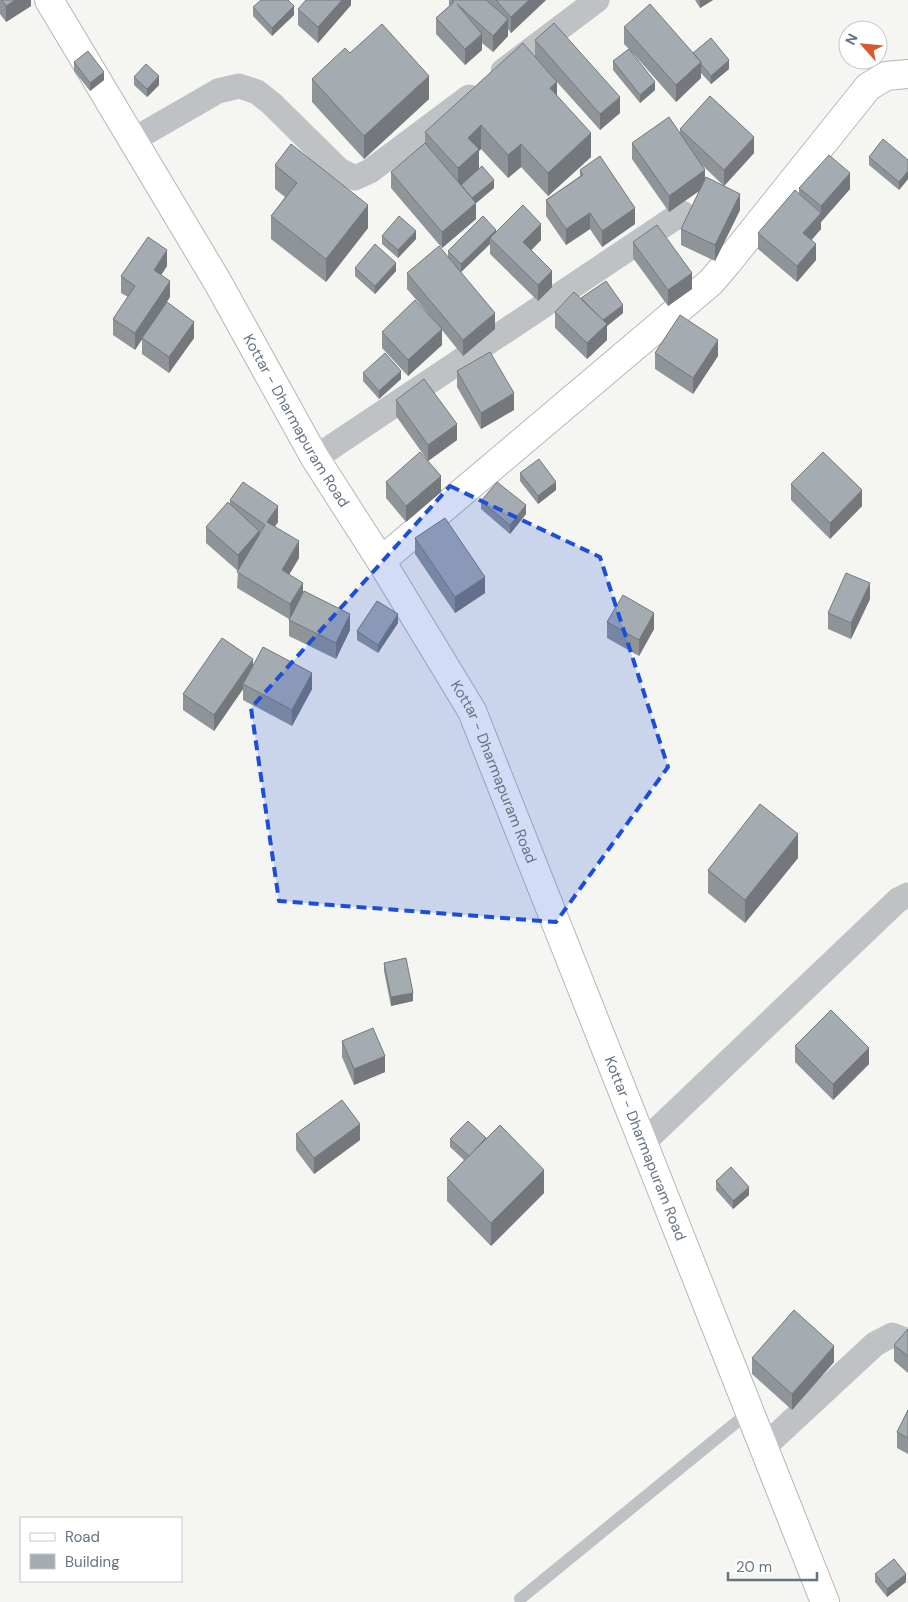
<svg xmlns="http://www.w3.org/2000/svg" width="908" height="1602" viewBox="0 0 908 1602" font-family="'DM Sans',sans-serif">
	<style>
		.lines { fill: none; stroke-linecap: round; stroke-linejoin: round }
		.secondary-casing { stroke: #b3b7bb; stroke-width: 30 }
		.lane { stroke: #bec2c5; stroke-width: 12 }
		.street { stroke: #bec2c5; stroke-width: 25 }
		.secondary { stroke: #fff; stroke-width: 28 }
		.wall { fill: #8e9498; fill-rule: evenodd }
		.shaded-wall { fill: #74787c }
		.building { fill: #a5acb1; stroke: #74787c }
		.marked { fill: #1d4ed8; fill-opacity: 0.2; stroke: #1d4ed8; stroke-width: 4; stroke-dasharray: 10 6; stroke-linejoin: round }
		.labels { text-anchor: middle; stroke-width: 5; stroke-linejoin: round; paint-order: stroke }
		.street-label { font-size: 15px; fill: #667480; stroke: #fff }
	</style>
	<rect width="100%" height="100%" fill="#f5f5f1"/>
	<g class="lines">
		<g class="secondary-casing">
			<g id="secondary">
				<path id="s1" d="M49,0l168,281 98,177 66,103 91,150 353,891"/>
				<path d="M381,561l330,-279 17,-20 140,-175 18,-11 22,-2"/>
			</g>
		</g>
		<path class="lane" d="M520,1599l229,-187"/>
		<path class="street" d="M503,71l94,-71
			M133,140l85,-49 21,-5 18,6 14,11 68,67 16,8 15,-7 99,-74
			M315,458l367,-245
			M643,1143l255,-243 10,-5
			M764,1447l111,-103 17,-9 16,6"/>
		<use href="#secondary" class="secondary"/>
	</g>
	<path class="wall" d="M0,0h31v6l-25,16 -6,-8z
		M351,0v5l-33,38 -20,-18v-16z
		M449,0h97l-35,33 -3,-4v7l-15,16 -11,-9v7l-17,15 -29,-31v-16l13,-12z
		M695,0h18l-13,8z
		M253,7l41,8 -22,21 -19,-20z
		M624,27l69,26 36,16 -18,15 -10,-11v5l-25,24 -45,-51 24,39 -15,13 -27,-33v-9l16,-12 -5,-5z
		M535,40l85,73 -20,17 -43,-48v14l34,61 -43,39 -27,-29 -13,11 -27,-29 -2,2v18l15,19 -18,15v16l-34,29 -51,-60v-16l34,-29v-11l110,-76z
		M350,53l79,46 -65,60 -52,-57v-23z
		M74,62l30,18 -14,11 -16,-20z
		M134,77l25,8 -12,12 -13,-12z
		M680,129l74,24 -30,33 16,24 -25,51 -34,-16v-16l19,-39 -31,22 -37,-53v-16l48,-10zM703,166l21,20 -19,-7z
		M869,157l39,3v19l-9,11 -30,-25z
		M275,165l93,63 -42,54 -55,-43v-23l14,-19 -10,-8z
		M580,170l55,54 -33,23 -12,-18 -24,16 -20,-29v-16l34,-24z
		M799,188l51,1 -29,33v7l-10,11 5,20 -19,22 -39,-33v-16l41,-39z
		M496,232l45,8 -10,10 21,37 -14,14 -48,-47v-10l-29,28 34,57 -32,27 -21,-26v15l-34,31 -26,-28v-16l49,-15 -24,-28v-16l41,-16v-6z
		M382,236l34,3 -18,19 -16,-14z
		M633,242l59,47 -24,17 -35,-48z
		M167,266l-6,9 9,22 -16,24 40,17 -25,35 -27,-19v-15l-7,11 -22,-15v-16l15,-22 -7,-4v-17z
		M355,268l41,3 -21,23 -20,-18z
		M581,299l42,14 -16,13v14l-20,19 -32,-31v-16z
		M655,353l63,3 -25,38 -38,-25z
		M457,371l57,39 -33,19 -24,-42z
		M363,373l38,6 -22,20 -16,-18z
		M396,400l61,40 -29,21 -32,-45z
		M520,473l36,17 -18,14 -18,-23z
		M386,482l55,10 -35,30 -20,-24z
		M791,484l71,22 -32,33 -39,-39z
		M230,500l48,22 -3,4 24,32 -10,17 14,18 47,37 -14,29 -47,-23v-17l-52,-31 1,-17 -32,-28v-16l24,-23z
		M481,501l45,13 -16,20 -29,-25z
		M415,538l70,55 -30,20 -40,-59z
		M870,599l-19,40 -23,-10v-16z
		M607,622l47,7 -15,27 -32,-18z
		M398,623l-20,30 -21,-13v-9z
		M253,665l59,24 -20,37 -49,-26v-11l-29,42 -31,-21v-16z
		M798,858l-53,65 -37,-30v-23z
		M384,963l29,38 -22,5 -7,-35z
		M342,1041l43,31 -31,13 -12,-28z
		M795,1046l74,18 -36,36 -38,-38z
		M296,1134l64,6 -46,34 -18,-24z
		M450,1139l94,54 -53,53 -44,-45v-23l17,-18 -14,-13z
		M716,1181l33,14 -16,14 -17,-19z
		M908,1329v44l-14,-12v-16z
		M752,1358l82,4 -42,48 -40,-36z
		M908,1410v44l-11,-6v-16z
		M875,1574l31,8 -19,15 -12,-15z"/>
	<path class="shaded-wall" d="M15,0h16v6l-25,16v-16z
		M342,0h9v5l-33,38v-16z
		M529,0h17l-35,33v-16z
		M700,0h13l-13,8z
		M294,6v9l-22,21v-8z
		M508,19v17l-15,16v-16z
		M482,34v16l-17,15v-16z
		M729,60v9l-18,15v-8z
		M701,62v16l-25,24v-17z
		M104,72v8l-14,11v-8z
		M159,76v9l-12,12v-8z
		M429,76v23l-65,60v-23z
		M557,82v23l-7,-17z
		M655,82v8l-15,13v-8z
		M620,97v16l-20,17v-16z
		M481,125v24l-2,2v22l-21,19v-24l10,-30z
		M591,133v24l-43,39v-23z
		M754,137v16l-30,33v-16z
		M521,144v23l-13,11v-23z
		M705,170v17l-36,25v-16z
		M908,171v8l-9,11v-8z
		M850,173v16l-29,33v7l-18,21v-17l18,-20v-7z
		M494,180v8l-19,16 1,-1v16l-34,29v-16l30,-34z
		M740,194v16l-25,51v-16z
		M368,205v23l-42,54v-23z
		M635,208v16l-33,23v-16z
		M590,213v16l-24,16v-16z
		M541,224v16l-18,19v-17z
		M496,230v8h-6v6l-29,28v-8z
		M416,231v8l-18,19v-8z
		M816,244v16l-19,22v-16z
		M167,250v16l-13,20v-16z
		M396,263v8l-21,23v-8z
		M552,271v16l-14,14v-16z
		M692,273v16l-24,17v-16z
		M170,281v16l-35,53v-17z
		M623,305v8l-16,13v14l-20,19v-16l12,-20z
		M495,313v16l-32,27v-16z
		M194,322v16l-25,35v-16z
		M442,329v16l-34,31v-16z
		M718,340v16l-25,38v-16z
		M401,371v8l-22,20v-8z
		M514,393v17l-33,19v-16z
		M457,424v16l-29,21v-16z
		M441,476v16l-35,30v-16z
		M556,482v8l-18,14v-8z
		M862,490v16l-32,33v-16z
		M526,505v9l-16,20v-9z
		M278,506v16l-11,16v-16z
		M259,531v16l-21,24v-16z
		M299,541v17l-17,28v-16z
		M485,577v16l-30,20v-16z
		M303,583v16l-13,21v-16z
		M870,583v16l-19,40v-16z
		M654,613v16l-15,27v-16z
		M350,614v16l-14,29v-16z
		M398,614v9l-20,30v-8z
		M253,659v16l-10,9v5l-29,42v-16z
		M312,673v16l-20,37v-16z
		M798,834v24l-53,65v-23z
		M413,993v8l-22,5v-9z
		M869,1048v16l-36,36v-16z
		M385,1056v16l-31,13v-16z
		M360,1124v16l-46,34v-16z
		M544,1170v23l-53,53v-23z
		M749,1187v8l-16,14v-8z
		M834,1346v16l-42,48v-16z
		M906,1574v8l-19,15v-8z"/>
	<path class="building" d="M2,0h13l-9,6z
		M261,0h27l6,6 -22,22 -19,-21z
		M306,0h36l-24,27 -20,-18z
		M452,0h34l22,19 -15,17 -36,-32 25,30 -17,15 -29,-31 18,-16z
		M496,0h33l-18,17z
		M650,4l51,58 -25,23 -52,-58z
		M554,23l66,74 -20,17 -65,-74z
		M382,24l47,52 -65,60 -52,-57 33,-31 5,5z
		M711,38l18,22 -18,16 -10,-12v-2l-8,-9z
		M523,43l34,39 -7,6 41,45 -43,40 -27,-29 -13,11 -27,-30 -13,13 11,11 -21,19 -33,-36z
		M629,49l26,33 -15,13 -27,-34z
		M88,51l16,21 -14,11 -16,-21z
		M146,64l13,12 -12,13 -13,-12z
		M710,96l44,41 -30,33 -44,-41z
		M669,117l36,53 -36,26 -37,-53z
		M883,139l25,21v11l-9,11 -30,-25z
		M425,143l51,60 -34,29 -51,-60z
		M291,144l77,61 -42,54 -55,-43 26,-33 -22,-18z
		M829,155l21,18 -29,33 -22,-18z
		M600,156l35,52 -33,23 -12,-18 -24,16 -20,-29 37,-25 -3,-5z
		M482,166l12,14 -22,18 -11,-13z
		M706,177l34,17 -25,51 -34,-16z
		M795,190l26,23 -18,20 13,11 -19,22 -39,-33z
		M523,205l18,19 -18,18 29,29 -14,14 -48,-47z
		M399,216l17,15 -18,19 -16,-14z
		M483,216l13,14 -35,34 -13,-13z
		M657,225l35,48 -24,17 -35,-48z
		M148,237l19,13 -13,20 16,11 -35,52 -22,-14 22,-33 -14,-10z
		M375,244l21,19 -21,23 -20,-18z
		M439,246l56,67 -32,27 -56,-67z
		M606,281l17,24 -20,15 -22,-22z
		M574,292l33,32 -20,19 -32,-31z
		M415,300l27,29 -34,31 -26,-28z
		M167,302l27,20 -25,35 -27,-19z
		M680,315l38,25 -25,38 -38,-25z
		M490,352l24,41 -33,20 -24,-42z
		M385,353l16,18 -22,20 -16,-18z
		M424,379l33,45 -29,21 -32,-45z
		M420,452l21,24 -35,30 -20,-24z
		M823,452l39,38 -32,33 -39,-39z
		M539,459l17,23 -18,14 -18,-23z
		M243,482l35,24 -11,16 32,19 -17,29 21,13 -13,21 -53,-32 28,-47 -35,-25z
		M497,482l29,23 -16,20 -29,-24z
		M228,502l31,29 -21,24 -32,-28z
		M445,518l40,59 -30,20 -40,-59z
		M846,573l24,10 -19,40 -23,-10z
		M304,591l46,23 -14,29 -47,-23z
		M623,595l31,18 -15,27 -32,-18z
		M377,601l21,13 -20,31 -21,-14z
		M222,638l31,21 -39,56 -31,-21z
		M263,647l49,26 -20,37 -49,-26z
		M760,804l38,30 -53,66 -37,-30z
		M406,958l7,35 -22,4 -7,-34z
		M831,1010l38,38 -36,36 -38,-38z
		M373,1028l12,28 -31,13 -12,-28z
		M342,1100l18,24 -46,34 -18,-24z
		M468,1121l18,17 -17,18 -19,-17z
		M500,1125l44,45 -53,53 -44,-45z
		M731,1167l18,20 -16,14 -17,-20z
		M794,1310l40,36 -42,48 -40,-36z
		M908,1329v27l-14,-11z
		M908,1410v28l-11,-6z
		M894,1559l12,15 -19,15 -12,-15z"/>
	<path class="marked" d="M450,486l150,71 68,210 -112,155 -277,-21 -28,-193z"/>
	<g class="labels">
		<g class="street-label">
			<text dy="5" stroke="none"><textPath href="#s1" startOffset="488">Kottar - Dharmapuram Road</textPath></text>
			<text dy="5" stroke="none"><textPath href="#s1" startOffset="892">Kottar - Dharmapuram Road</textPath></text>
			<text dy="5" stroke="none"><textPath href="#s1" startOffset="1298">Kottar - Dharmapuram Road</textPath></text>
		</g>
	</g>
	<rect x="20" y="1517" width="162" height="65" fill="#ffffff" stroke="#c2c7cc"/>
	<rect x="30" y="1533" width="25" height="8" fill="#ffffff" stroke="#c2c7cc"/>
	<text x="65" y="1542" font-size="15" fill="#667480">Road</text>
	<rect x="30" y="1554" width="25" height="15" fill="#a5acb1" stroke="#c2c7cc"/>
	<text x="65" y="1567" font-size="15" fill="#667480">Building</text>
	<g transform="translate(863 45) rotate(297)"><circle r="24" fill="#ffffff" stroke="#c2c7cc"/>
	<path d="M0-4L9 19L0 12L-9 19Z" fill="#d8582f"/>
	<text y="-8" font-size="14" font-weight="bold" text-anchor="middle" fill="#667480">N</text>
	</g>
	<path d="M728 1572v8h89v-8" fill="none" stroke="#667480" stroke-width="2.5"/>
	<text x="736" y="1572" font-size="15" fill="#667480" stroke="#ffffff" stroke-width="4" paint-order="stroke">20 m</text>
</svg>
